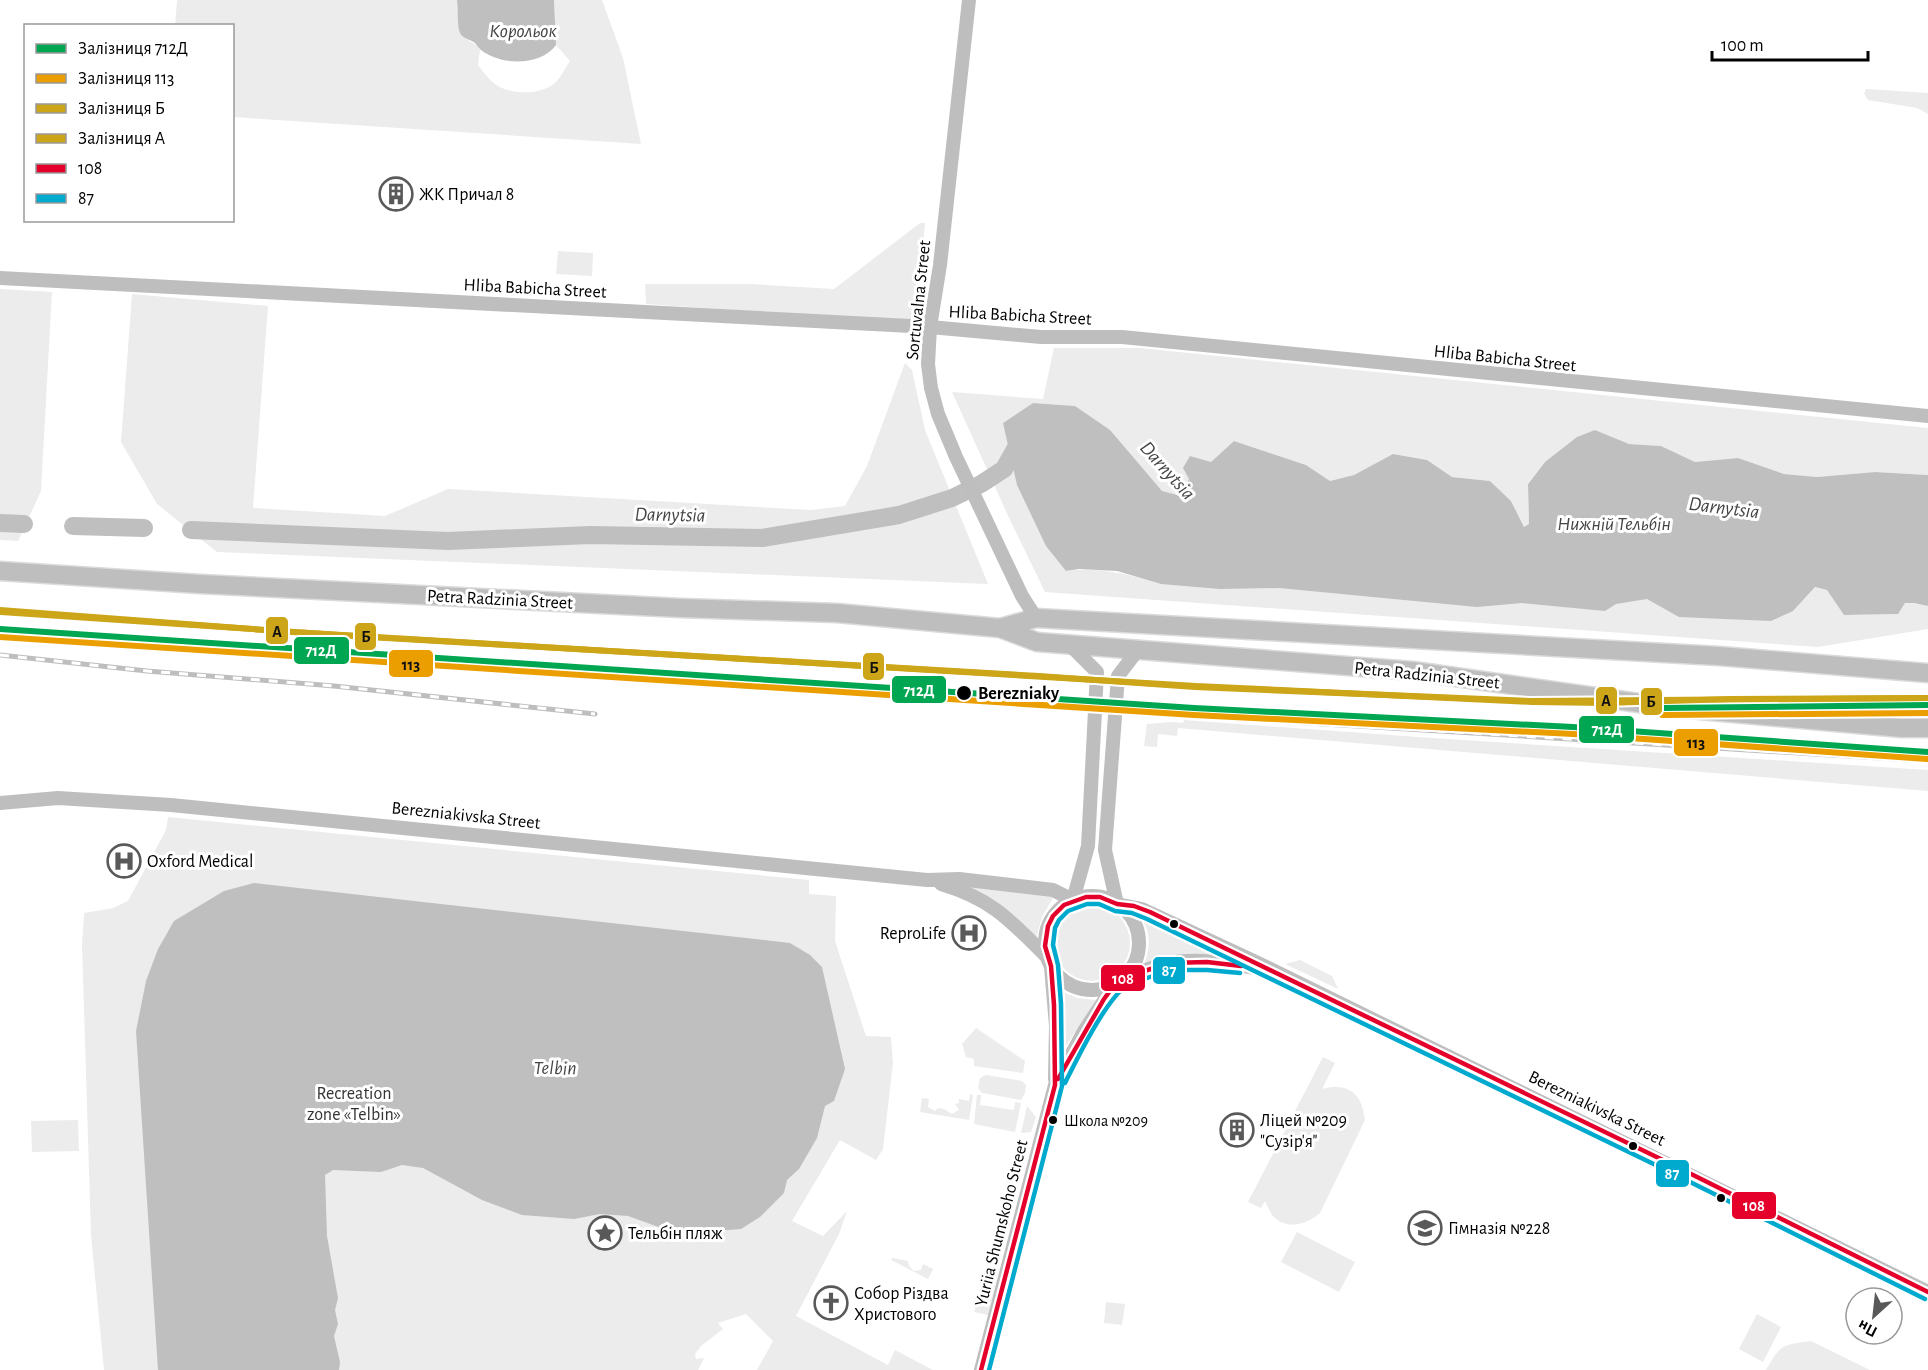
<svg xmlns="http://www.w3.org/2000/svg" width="1928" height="1370" viewBox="0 0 1928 1370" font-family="'Alegreya Sans',sans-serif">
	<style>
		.green { fill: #ececec; fill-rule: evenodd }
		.water { fill: #bfbfbf }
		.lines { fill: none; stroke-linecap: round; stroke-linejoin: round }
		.river { stroke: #bfbfbf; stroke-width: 18 }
		.major-casing { stroke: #dbdbdb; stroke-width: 21 }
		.minor { stroke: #bebebe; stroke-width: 14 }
		.major { stroke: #bebebe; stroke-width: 18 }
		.rail-casing { stroke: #bebebe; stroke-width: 5 }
		.rail { stroke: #fff; stroke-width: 3; stroke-dasharray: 9; stroke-linecap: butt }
		.bus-1-casing { stroke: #fff; stroke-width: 9 }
		.bus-2-casing { stroke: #fff; stroke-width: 9 }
		.bus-1 { stroke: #e4002b; stroke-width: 4.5 }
		.bus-2 { stroke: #00a9ce; stroke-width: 4.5 }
		.rail-1-casing { stroke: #fff; stroke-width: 10 }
		.rail-2-casing { stroke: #fff; stroke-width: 10 }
		.rail-3-casing { stroke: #fff; stroke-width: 10 }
		.rail-4-casing { stroke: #fff; stroke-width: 10 }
		.rail-1 { stroke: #00a651; stroke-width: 6 }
		.rail-2 { stroke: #eb9e00; stroke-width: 6 }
		.rail-3 { stroke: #cca518; stroke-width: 6 }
		.rail-4 { stroke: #cca518; stroke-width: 6 }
		.stop-dot { fill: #000; stroke: #fff; stroke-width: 2 }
		.labels { text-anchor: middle; stroke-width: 6; stroke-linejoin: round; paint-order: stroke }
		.bus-label { font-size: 16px; fill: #000; stroke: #fff; text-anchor: start }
		.poi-label { font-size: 18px; fill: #000; stroke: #fff; text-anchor: start }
		.street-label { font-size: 18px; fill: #000; stroke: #fff }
		.stop-label { font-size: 18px; font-weight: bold; fill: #000; stroke: #fff; text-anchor: start }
		.park-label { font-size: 18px; fill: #333; stroke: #fff }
		.water-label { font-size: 20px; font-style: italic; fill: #444; stroke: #fff }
		.line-badge { stroke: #fff; stroke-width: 2 }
		.badge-label { font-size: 16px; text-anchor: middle; font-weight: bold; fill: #fff }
		.pale-badge-label { font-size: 16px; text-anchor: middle; font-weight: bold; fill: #111 }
	</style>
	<rect width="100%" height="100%" fill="#fff"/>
	<path class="green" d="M177,0h280c1,12 -1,30 8,38 6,5 10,4 15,12l-2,15c7,9 14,19 24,23 16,7 43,6 55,-7 5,-6 9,-14 13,-20l-14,-16 -2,-45h48l21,58 18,86 -408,-27 -1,-91h-57z
		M1866,89l62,4v21l-11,-6 -49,-8 -4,-6z
		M920,223h5l-8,95 -5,4 -266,-18 -1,-20h106l83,5z
		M558,251l35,2 -1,23 -36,-2z
		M0,289l52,3 -11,199 -23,50 -18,-1z
		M132,294l136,12 -15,202 132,8 63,-27 363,21 34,-4 22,-40 38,-103 7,7 13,60 63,154 -771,-32 -60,-48 -36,-62z
		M1054,348h86l788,80v47l-53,-3 -58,5 -33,-3 -46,-16 -43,4 -34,-16 -32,-2 -34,-14 -50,32 -17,21 1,41 -5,3 -13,-26 -21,-20 -38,-4 -25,-17 -34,-6 -39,21 -24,6 -24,-16 -72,-24 -23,21 331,101 251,48 22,-24 12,3 18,25 52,-1 8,-11h9l14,3v23l-110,18 -773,-55 -35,-72 -58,-128 91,7zM1033,403l42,3 82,177c-30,-9 -59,-16 -91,-12l-63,-148z
		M1184,720l248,18 496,32v21l-750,-63 -1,8 -19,-2 -1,13 -13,-1 3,-22 23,-2 13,1z
		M168,817l641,63v14l27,2 -1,45 31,95 25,1 2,26 -10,86 -7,11 -36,-20 -48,81 31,15 24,-25 -8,23 -43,82 92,49 7,-15 38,20h-176l16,-29 -27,-27 -28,9 5,6 -22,17 -6,8 1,5 8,-1 -6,12h-594l-13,-135 -9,-290 2,-32 29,-5 15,-7 38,-71z
		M962,886l86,8 5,4 -11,19 -6,21z
		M1054 943a38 38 0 1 1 76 0a38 38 0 1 1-76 0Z
		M1139,914l91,42 -1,2 -35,-4 -24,2 -26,9c7,-19 7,-35 -5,-51z
		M1300,960l32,16 6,13 -53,-25z
		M1059,990l18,8 19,2 -30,46 -2,-1z
		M976,1028l49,33 -2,12 -49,-7v-7l-8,-2 -4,-13z
		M1323,1057l12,6 -13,26c27,-7 40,5 43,31l-45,93c-13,11 -31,17 -45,5 -5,-4 -7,-12 -10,-17l-4,7 -13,-6z
		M986,1075l36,6 4,4 -1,8 -4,7 -39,-7 -4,-5 2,-10z
		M970,1094l3,1 -4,25 -49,-8 2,-14 7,1 -1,8 7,4 3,-3 6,1 8,5 7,-4 -4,-6 4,-1v-4l10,2z
		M977,1095h4l-1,10 34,5 1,-8 6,1 -6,29 -41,-8z
		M1027,1106l9,11 -5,15 -10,1z
		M78,1120l1,31 -47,1 -1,-31z
		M1018,1140h7l2,3 -8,33 -4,8h-8z
		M1297,1232l58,30 -16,30 -58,-30z
		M989,1257l5,2 5,10 -11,46 -14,-3 10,-36 7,1 3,-12 -7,-2z
		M892,1258l16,3 1,5 5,5 7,-1 2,-6 10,5 -5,10 -37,-19z
		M1106,1302l19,2 -3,21 -18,-2z
		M1757,1314l24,13 -18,35 -24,-13z
		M1811,1341l59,29h-104c15,-26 16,-25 45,-29z"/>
	<path class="water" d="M457,0h97l2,45c-15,21 -55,21 -75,5 -3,-2 -4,-5 -6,-7 -5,-4 -12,-4 -15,-10 -3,-7 -2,-25 -3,-33z
		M1033,403l42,3 35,24 52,61 19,5 8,-17 -6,-11 7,-12 21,6 23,-21 72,24 24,16 24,-6 39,-21 34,6 25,17 38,4 21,20 13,26 5,-3 -1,-40 17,-22 32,-25 18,-7 34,14 32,2 34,16 43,-4 46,16 33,3 58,-5 53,3v131l-14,-3h-9l-7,11 -54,1 -17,-25 -12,-3 -22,24 -22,10 -92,-4 -32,-18 -31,5 -11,7 -83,-8 -45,4 -198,-19 -59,1 -59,-5 -44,-13 -38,-2 -13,2 -20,-25 -29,-61 -14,-62z
		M254,883l536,60 20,12 12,12 23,102 -11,32 -9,5 -8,32 -18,31 -12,11 -3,13 -24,24 -19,12 -37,3 -37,-2 -39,-14 -28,-2 -26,5 -52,-4 -40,-15 -59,-32 -21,-3 -21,7 -48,-2 -8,5 2,61 11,62 -3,12 3,14 -4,12 6,26 -1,8h-181l-22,-339 10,-50 12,-32 16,-28 50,-30z"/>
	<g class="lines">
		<path class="river" d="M0,523l24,1
			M73,526l71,2
			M191,530l257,11 142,-6 172,3 137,-23 53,-17 29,-14 23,-15 18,-32"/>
		<g class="major-casing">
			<path id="major" d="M0,571l200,13 481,24 156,5 163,15 37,14 376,29 254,36 235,21h26
				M1000,628l36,-10 683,38 209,17"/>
		</g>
		<path class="minor" d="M969,0l-29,265 -10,62 -2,37 3,24 7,26 18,43 66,139 14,22
			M0,278l930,49 111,10h81l806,79
			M1069,644l28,28 -9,174 -15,54
			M0,803l58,-5 113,7 756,75 32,-1 94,11 20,10
			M941,884c51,15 69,36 106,73
			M1045 943a47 47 0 1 1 94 0a47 47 0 1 1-94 0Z
			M1117,904l25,5 114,53 672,330
			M1117,904l-12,-54 13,-174 19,-25
			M1051,967l5,59 -1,53
			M1125,978c13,-5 26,-11 40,-14 30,-7 64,-1 94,5
			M981,1370l74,-285 29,-54 31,-47"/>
		<use href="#major" class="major"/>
		<g class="rail-casing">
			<path id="rail" d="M0,637l1194,79 734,45
				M0,655l147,16 187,15 261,28"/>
		</g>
		<use href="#rail" class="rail"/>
		<g class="bus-1-casing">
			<path id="bus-1" d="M1058,1079l46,-80 11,-15 8,-6 46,-15 38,-1 34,4
				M981,1370l74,-285 -1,-80 -3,-39 -6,-20 3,-20 5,-10 11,-11 22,-8h14l17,7 17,2 16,6 519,251 259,129"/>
		</g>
		<g class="bus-2-casing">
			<path id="bus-2" d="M1065,1083c13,-26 40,-82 62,-98l43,-15h37l33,3
				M989,1370l73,-284 -1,-82 -3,-39 -5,-20 2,-17 4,-8 9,-9 19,-7h12l16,7 17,2 15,6 519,251 259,129"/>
		</g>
		<use href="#bus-1" class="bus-1"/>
		<use href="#bus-2" class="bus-2"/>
		<g class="rail-1-casing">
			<path id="rail-1" d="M0,629l1194,79 379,19 355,25
				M1662,708l266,-3"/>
		</g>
		<g class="rail-2-casing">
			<path id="rail-2" d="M0,637l1194,78 379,19 354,25
				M1662,715l266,-2"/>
		</g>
		<g class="rail-3-casing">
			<path id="rail-3" d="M0,610l292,22 904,54 336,16 73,1 126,-4 197,-1"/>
		</g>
		<g class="rail-4-casing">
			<path id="rail-4" d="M1,612l368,25 670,39 156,11 336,14 397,-3"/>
		</g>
		<use href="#rail-1" class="rail-1"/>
		<use href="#rail-2" class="rail-2"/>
		<use href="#rail-3" class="rail-3"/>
		<use href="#rail-4" class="rail-4"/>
	</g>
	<defs>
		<g id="building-ring" transform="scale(1.725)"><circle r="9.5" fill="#fff" stroke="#595959" stroke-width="1.5"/><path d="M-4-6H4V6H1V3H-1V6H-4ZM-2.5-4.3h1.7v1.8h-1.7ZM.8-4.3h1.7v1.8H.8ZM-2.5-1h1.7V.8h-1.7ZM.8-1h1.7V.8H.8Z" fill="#595959"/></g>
		<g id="hospital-ring" transform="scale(1.725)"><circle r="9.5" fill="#fff" stroke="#595959" stroke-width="1.5"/><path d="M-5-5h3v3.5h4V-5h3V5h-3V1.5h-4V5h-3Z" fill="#595959"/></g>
		<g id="school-ring" transform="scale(1.725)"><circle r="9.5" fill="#fff" stroke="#595959" stroke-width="1.5"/><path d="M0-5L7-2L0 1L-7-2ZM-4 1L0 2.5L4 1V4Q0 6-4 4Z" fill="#595959"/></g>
		<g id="sight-ring" transform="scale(1.725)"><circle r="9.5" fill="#fff" stroke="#595959" stroke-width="1.5"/><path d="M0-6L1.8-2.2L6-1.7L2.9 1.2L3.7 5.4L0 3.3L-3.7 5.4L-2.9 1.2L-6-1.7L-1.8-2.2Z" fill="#595959"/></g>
		<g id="church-ring" transform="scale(1.725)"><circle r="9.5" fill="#fff" stroke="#595959" stroke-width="1.5"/><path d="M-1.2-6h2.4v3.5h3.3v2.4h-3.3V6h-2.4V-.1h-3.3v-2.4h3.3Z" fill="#595959"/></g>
	</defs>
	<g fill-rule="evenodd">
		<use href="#building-ring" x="396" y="194"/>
		<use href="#hospital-ring" x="124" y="861"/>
		<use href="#hospital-ring" x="969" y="933"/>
		<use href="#building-ring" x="1237" y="1130"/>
		<use href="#school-ring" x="1425" y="1228"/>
		<use href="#sight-ring" x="605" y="1233"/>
		<use href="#church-ring" x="831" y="1303"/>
	</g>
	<g class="stop-dot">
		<circle cx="964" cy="693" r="8"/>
		<circle cx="1174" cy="924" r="5"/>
		<circle cx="1053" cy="1120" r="5"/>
		<circle cx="1633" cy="1146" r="5"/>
		<circle cx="1721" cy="1198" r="5"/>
	</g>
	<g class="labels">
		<g class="bus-label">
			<text x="1064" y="1126">Школа №209</text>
		</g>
		<g class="poi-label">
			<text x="419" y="200">ЖК Причал 8</text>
			<text x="147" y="867">Oxford Medical</text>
			<text x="946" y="939" text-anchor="end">ReproLife</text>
			<text x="1260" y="1126">Ліцей №209<tspan x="1260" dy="21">"Сузір'я"</tspan></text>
			<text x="1448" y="1234">Гімназія №228</text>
			<text x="628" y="1239">Тельбін пляж</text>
			<text x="854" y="1299">Собор Різдва<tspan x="854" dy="21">Христового</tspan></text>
		</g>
		<g class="street-label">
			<text transform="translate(535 288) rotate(3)" y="6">Hliba Babicha Street</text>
			<text transform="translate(918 300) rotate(-84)" y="6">Sortuvalna Street</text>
			<text transform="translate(1020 315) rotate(3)" y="6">Hliba Babicha Street</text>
			<text transform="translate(1505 358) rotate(6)" y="6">Hliba Babicha Street</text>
			<text transform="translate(500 599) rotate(3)" y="6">Petra Radzinia Street</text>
			<text transform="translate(1427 675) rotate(6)" y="6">Petra Radzinia Street</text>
			<text transform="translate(466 815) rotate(6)" y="6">Berezniakivska Street</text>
			<text transform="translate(1597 1108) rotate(26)" y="6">Berezniakivska Street</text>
			<text transform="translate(1001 1223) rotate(-76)" y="6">Yuriia Shumskoho Street</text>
		</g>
		<g class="stop-label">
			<text x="978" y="699">Berezniaky</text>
		</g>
		<g class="park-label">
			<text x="354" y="1099">Recreation<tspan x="354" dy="21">zone «Telbin»</tspan></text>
		</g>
		<g class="water-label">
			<text x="523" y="37">Корольок</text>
			<text transform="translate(1168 470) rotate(48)" y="7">Darnytsia</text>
			<text transform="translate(1724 507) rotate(7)" y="7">Darnytsia</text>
			<text transform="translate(670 514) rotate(1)" y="7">Darnytsia</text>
			<text x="1614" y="530">Нижній Тельбін</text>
			<text x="555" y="1074">Telbin</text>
		</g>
	</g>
	<g class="line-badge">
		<rect x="265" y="616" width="24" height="29" rx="6" fill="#cca518"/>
		<rect x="354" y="622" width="23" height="29" rx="6" fill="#cca518"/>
		<rect x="293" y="636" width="57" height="29" rx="6" fill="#00a651"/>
		<rect x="388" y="649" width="46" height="29" rx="6" fill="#eb9e00"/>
		<rect x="862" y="652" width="23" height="29" rx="6" fill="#cca518"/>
		<rect x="891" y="675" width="56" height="29" rx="6" fill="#00a651"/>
		<rect x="1595" y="686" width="23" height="29" rx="6" fill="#cca518"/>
		<rect x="1640" y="687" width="23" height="29" rx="6" fill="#cca518"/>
		<rect x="1578" y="715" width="57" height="29" rx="6" fill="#00a651"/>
		<rect x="1673" y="728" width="46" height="29" rx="6" fill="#eb9e00"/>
		<rect x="1152" y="956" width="34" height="29" rx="6" fill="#00a9ce"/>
		<rect x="1100" y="964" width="46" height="28" rx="6" fill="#e4002b"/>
		<rect x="1655" y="1159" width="35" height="29" rx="6" fill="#00a9ce"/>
		<rect x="1731" y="1191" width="46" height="29" rx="6" fill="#e4002b"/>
	</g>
	<g class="badge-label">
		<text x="321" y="656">712Д</text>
		<text x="919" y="696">712Д</text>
		<text x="1607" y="735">712Д</text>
		<text x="1169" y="976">87</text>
		<text x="1123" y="984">108</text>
		<text x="1672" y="1179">87</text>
		<text x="1754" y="1211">108</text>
	</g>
	<g class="pale-badge-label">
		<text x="277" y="637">A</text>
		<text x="366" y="642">Б</text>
		<text x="411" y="670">113</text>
		<text x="874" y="673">Б</text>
		<text x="1606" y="706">A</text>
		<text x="1651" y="707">Б</text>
		<text x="1696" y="748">113</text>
	</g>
	<rect x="24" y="24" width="210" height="198" fill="#ffffff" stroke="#999999" stroke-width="1.5"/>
	<rect x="36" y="44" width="30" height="9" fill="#00a651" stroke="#999999" stroke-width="1.5"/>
	<text x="78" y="54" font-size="18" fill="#000000">Залізниця 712Д</text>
	<rect x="36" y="74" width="30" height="9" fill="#eb9e00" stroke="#999999" stroke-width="1.5"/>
	<text x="78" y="84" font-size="18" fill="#000000">Залізниця 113</text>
	<rect x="36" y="104" width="30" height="9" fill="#cca518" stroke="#999999" stroke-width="1.5"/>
	<text x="78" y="114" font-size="18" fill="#000000">Залізниця Б</text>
	<rect x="36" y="134" width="30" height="9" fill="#cca518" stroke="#999999" stroke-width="1.5"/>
	<text x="78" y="144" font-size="18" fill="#000000">Залізниця A</text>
	<rect x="36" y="164" width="30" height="9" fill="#e4002b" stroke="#999999" stroke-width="1.5"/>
	<text x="78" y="174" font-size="18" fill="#000000">108</text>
	<rect x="36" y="194" width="30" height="9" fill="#00a9ce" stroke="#999999" stroke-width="1.5"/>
	<text x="78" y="204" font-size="18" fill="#000000">87</text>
	<g transform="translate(1874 1316) rotate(207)"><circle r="28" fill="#ffffff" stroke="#999999" stroke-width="1.5"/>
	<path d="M0-4.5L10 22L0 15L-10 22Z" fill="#595959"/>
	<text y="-9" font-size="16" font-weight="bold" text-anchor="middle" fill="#000000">Пн</text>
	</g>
	<path d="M1712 51v9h156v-9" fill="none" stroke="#000000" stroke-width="3"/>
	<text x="1721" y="51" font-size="18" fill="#000000" stroke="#ffffff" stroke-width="4.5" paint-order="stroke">100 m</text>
</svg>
